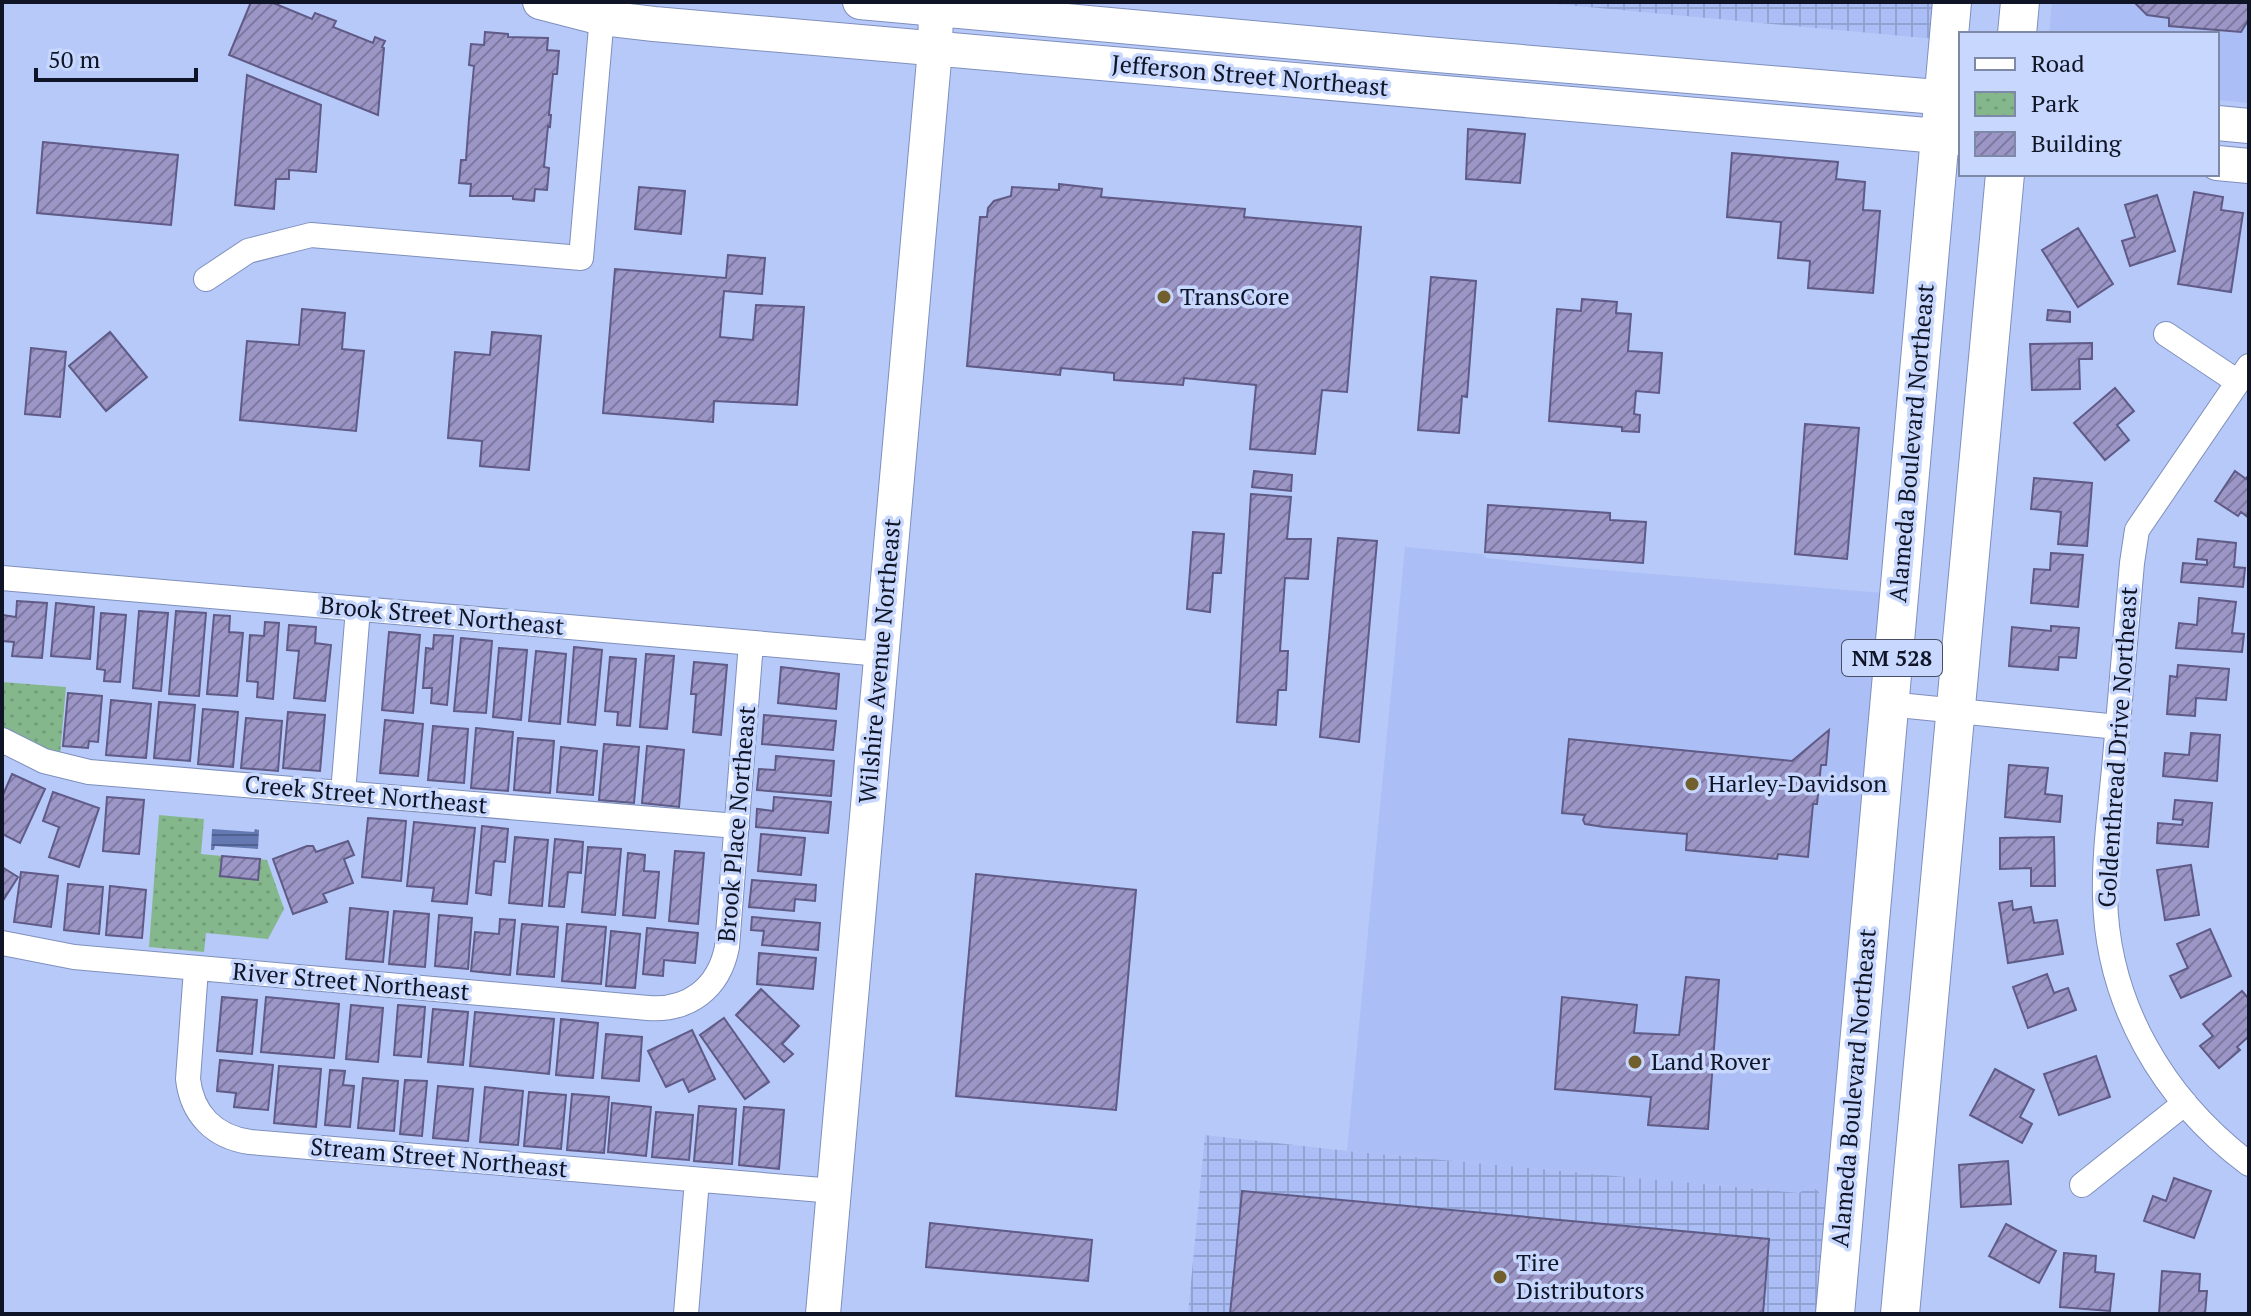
<svg xmlns="http://www.w3.org/2000/svg" width="2251" height="1316" viewBox="0 0 2251 1316" font-family="'PT Serif',serif">
	<style>
		.built { fill: #abbff6 }
		.industrial { fill: url(#industrial-grid) }
		.park { fill: url(#park-dots) }
		.water { fill: url(#water-rules) }
		.building { fill: url(#building-hatch); stroke: #5f5a86; stroke-width: 2 }
		.lines { fill: none; stroke-linecap: round; stroke-linejoin: round }
		.street-casing { stroke: #7e8fbc; stroke-width: 26 }
		.secondary-casing { stroke: #7e8fbc; stroke-width: 36 }
		.primary-casing { stroke: #7e8fbc; stroke-width: 40 }
		.street { stroke: #fff; stroke-width: 24 }
		.secondary { stroke: #fff; stroke-width: 34 }
		.primary { stroke: #fff; stroke-width: 38 }
		.poi-dot { fill: #715f2d; stroke: #c8d7fd; stroke-width: 3 }
		.labels { text-anchor: middle; stroke-width: 7; stroke-linejoin: round; paint-order: stroke }
		.shield { fill: #c8d7fd; stroke: #464f66; stroke-width: 2 }
		.shield-label { font-size: 22px; font-weight: bold; fill: #0f1526 }
		.street-label { font-size: 24px; fill: #0f1526; stroke: #c8d7fd }
		.poi-label { font-size: 24px; fill: #0f1526; stroke: #c8d7fd; text-anchor: start }
	</style>
	<defs>
		<pattern id="industrial-grid" width="8" height="8" patternUnits="userSpaceOnUse" patternTransform="scale(2)"><rect width="8" height="8" fill="#abbff6"/><path d="M0 4h8M4 0v8" fill="none" stroke="#92a3d3"/></pattern>
		<pattern id="park-dots" width="8" height="8" patternUnits="userSpaceOnUse" patternTransform="scale(2)"><rect width="8" height="8" fill="#84b88c"/><path d="M2 2h.1M6 6h.1" fill="none" stroke="#719d79" stroke-width="1.8" stroke-linecap="round"/></pattern>
		<pattern id="water-rules" width="6" height="5" patternUnits="userSpaceOnUse" patternTransform="scale(2)"><rect width="6" height="5" fill="#6478b2"/><path d="M0 2.5h6" fill="none" stroke="#516191"/></pattern>
		<pattern id="building-hatch" width="6" height="6" patternUnits="userSpaceOnUse" patternTransform="scale(2)"><rect width="6" height="6" fill="#9b96c6"/><path d="M-1 1l2-2M0 6l6-6M5 7l2-2" fill="none" stroke="#7d79a1"/></pattern>
	</defs>
	<rect width="100%" height="100%" fill="#b7c9f9"/>
	<path class="built" d="M2052,2h197v101l-32,-3v-66h-168z
		M1405,547l78,7 4,4 81,9 316,26 -52,611 -21,-19 -12,8 -452,-42z"/>
	<path class="industrial" d="M1534,2h415l-3,38z
		M1205,1135l142,16 452,42 12,-8 21,19 -10,110h-634z"/>
	<path class="park" d="M2,682l64,5 -6,68 -58,-28z
		M159,815l45,4 -3,35 21,2 -2,20 38,4 2,-21 7,1 17,49 -16,30 -62,-6 -2,19 -55,-5z"/>
	<path class="water" d="M212,829l42,3 1,-3 4,1 -1,19 -43,-3 -1,4h-3z"/>
	<path class="building" d="M251,2h20l41,17 3,-6 21,8 -3,6 40,16 2,-6 10,4 -3,6 2,1 -6,67 -149,-60z
		M2134,2h115v17l-8,13 -72,-6v-8l-22,-3z
		M485,32l23,2v3l40,1 -1,12 12,1 -2,23h-4l-4,41h2l-1,12 -2,-1 -4,41 5,1 -2,22 -12,-1 -1,12 -21,-2v-3h-43l1,-12 -12,-1 2,-23h5l3,-41 5,-53 -5,-1 2,-21 13,1z
		M247,75l74,30 -5,67 -27,-2v9h-13l-2,30 -39,-4z
		M1468,129l57,5 -5,49 -54,-4z
		M43,142l135,13 -7,70 -134,-12z
		M1732,153l106,9 -2,17 29,3 -2,28 17,1 -7,82 -65,-5 2,-27 -32,-3 3,-36 -54,-5z
		M1059,184l43,5 -1,8 144,12 -1,8 117,10 -14,165 -25,-2 -7,64 -65,-5 6,-64 -72,-7 -1,7 -69,-5v-7l-53,-5 -1,7 -93,-9 13,-149h7l1,-9 6,-7 17,-5 1,-9 47,3z
		M639,187l46,4 -4,43 -46,-5z
		M2194,192l29,5 -2,13 22,3 -12,79 -53,-8z
		M2157,195l18,56 -45,15 -8,-25 13,-4 -10,-32z
		M2078,228l35,56 -35,23 -36,-57z
		M728,255l37,3 -3,36 -38,-3 -4,46 33,3 3,-35 48,2 -7,98 -83,-4 -1,21 -110,-9 12,-144 111,9z
		M1431,277l45,4 -9,116 -5,-1 -3,37 -41,-3z
		M1582,299l35,3 -1,11 15,1 -3,37 34,2 -3,40 -23,-2 -2,23 6,1 -1,17 -17,-1v-4l-73,-6 8,-112 24,2z
		M302,309l43,4 -3,36 22,2 -8,80 -116,-11 7,-79 52,4z
		M2048,310l22,2v10l-23,-2z
		M110,332l37,45 -41,34 -37,-45z
		M492,332l49,4 -12,134 -49,-4 2,-25 -34,-3 7,-86 35,3z
		M2092,343v16h-13l1,30 -48,1 -2,-46z
		M31,348l35,4 -6,65 -35,-3z
		M2115,388l19,23 -17,14 12,15 -24,20 -31,-37z
		M1805,424l54,4 -12,131 -52,-5z
		M1254,471l38,4 -1,16 -39,-4z
		M2235,471l11,8 3,-5v44l-8,-6 -3,4 -23,-15z
		M2034,478l58,5 -5,63 -29,-2 3,-32 -30,-3z
		M1251,494l40,3 -4,42h24l-3,40 -23,-1 -5,73h8l-2,39h-8l-2,35 -39,-3z
		M1488,505l122,8v7l36,2 -3,41 -158,-11z
		M1193,532l31,2 -3,39h-8l-3,39 -23,-3z
		M1338,538l39,3 -18,201 -39,-5z
		M2198,539l38,4 -2,24 11,1 -2,19 -62,-5 2,-19 24,2v-5l-11,-1z
		M2051,553l32,2 -5,52 -47,-4 3,-34 16,1z
		M2199,598l37,4 -4,31 12,1 -2,18 -66,-4 3,-25 18,2z
		M17,601l30,2 -5,55 -30,-2 2,-14 -12,-1v-26l14,2z
		M56,603l38,4 -4,52 -39,-3z
		M139,611l29,2 -7,78 -28,-3z
		M176,611l30,2 -7,83 -30,-2z
		M101,613l25,2 -6,67 -16,-1 1,-11 -8,-1z
		M214,615l16,1 -1,16 14,1 -6,63 -30,-2z
		M265,622l14,1 -6,76 -16,-2 1,-15 -11,-1 3,-46 14,1z
		M289,625l27,2 -1,16 16,2 -6,56 -31,-3 5,-47 -12,-1z
		M2051,626l28,2 -3,30 -17,-1 -1,13 -49,-4 3,-39 39,4z
		M389,632l31,3 -7,78 -31,-3z
		M434,635l19,1 -6,69 -16,-2 1,-15h-9l3,-40 7,1z
		M461,638l31,3 -6,72 -32,-2z
		M574,647l28,3 -7,75 -27,-3z
		M499,648l28,2 -6,70 -28,-3z
		M536,651l30,3 -6,70 -31,-3z
		M646,654l28,2 -7,73 -27,-2z
		M610,657l26,2 -6,67 -13,-1 1,-13 -13,-1z
		M694,662l33,3 -6,70 -28,-3 3,-38h-5z
		M2178,665l51,4 -3,31 -30,-2 -1,18 -28,-2 3,-38 7,1z
		M781,667l58,7 -3,35 -58,-6z
		M68,693l34,3 -4,46 -9,-1 -1,7 -25,-2z
		M111,700l40,4 -5,54 -40,-3z
		M159,702l36,3 -5,56 -36,-3z
		M203,709l35,3 -5,55 -35,-3z
		M288,712l37,3 -5,56 -37,-3z
		M764,715l72,6 -3,29 -71,-6z
		M246,718l36,3 -4,50 -37,-3z
		M385,720l38,4 -5,52 -38,-3z
		M433,726l35,3 -4,54 -36,-3z
		M476,728l37,4 -5,59 -37,-3z
		M1829,730l-3,35h-5l-4,39h-4l-5,53 -30,-3 -1,5 -91,-9 1,-16 -83,-7 -19,-3 -2,-4 2,-5 -23,-2 7,-74 223,22z
		M2191,733l29,2 -3,46 -54,-5 2,-23 24,2z
		M518,738l36,3 -4,52 -36,-3z
		M604,744l35,3 -5,56 -35,-3z
		M647,746l37,4 -5,57 -37,-4z
		M561,747l36,4 -4,44 -36,-3z
		M776,756l58,5 -3,35 -74,-6 2,-21 16,1z
		M2009,765l39,3 -3,26 17,2 -2,26 -55,-5z
		M12,774l33,15 -25,54 -18,-9v-37z
		M53,792l46,16 -20,59 -30,-10 10,-30 -16,-6z
		M107,797l37,3 -5,54 -36,-3z
		M774,797l57,5 -3,31 -72,-6 1,-18 16,2z
		M2175,800l37,3 -4,44 -51,-4 1,-20 24,2 1,-5 -10,-1z
		M368,818l38,3 -5,60 -39,-4z
		M414,822l61,6 -8,76 -35,-3 2,-13 -27,-2z
		M482,826l26,3 -3,33 -11,-1 -3,34 -15,-2z
		M761,834l44,4 -4,37 -43,-4z
		M515,837l33,3 -6,66 -33,-3z
		M2054,837l1,49h-24v-18l-31,1v-31z
		M555,839l28,3 -2,31 -13,-1 -4,35 -15,-1z
		M348,841l6,14 -10,4 9,24 -30,11 4,8 -34,12 -20,-55 34,-13h6l3,6z
		M588,847l33,2 -6,66 -33,-3z
		M675,851l29,2 -6,71 -29,-3z
		M628,853l17,2 -1,16 15,1 -4,46 -32,-3z
		M222,856l38,3 -2,21 -38,-4z
		M2191,865l8,50 -34,5 -8,-50z
		M2,867l16,10 -16,25z
		M21,872l37,4 -7,51 -37,-5z
		M976,874l160,16 -20,220 -160,-14z
		M752,880l64,5 -1,16 -20,-2 -1,12 -45,-4z
		M68,884l35,3 -4,47 -35,-4z
		M110,886l36,4 -4,48 -36,-3z
		M2012,901l1,9 18,-3 3,16 23,-3 6,34 -55,9 -9,-60z
		M350,908l38,4 -5,50 -37,-3z
		M394,911l35,3 -4,53 -36,-3z
		M439,915l33,3 -4,51 -33,-3z
		M752,917l68,6 -2,27 -56,-5 2,-14 -13,-1z
		M500,919l15,1 -5,55 -39,-4 4,-39 24,2z
		M522,924l36,3 -4,50 -37,-3z
		M567,924l39,3 -5,57 -39,-3z
		M647,928l51,5 -3,30 -31,-3 -1,16 -20,-2z
		M2210,929l21,47 -50,22 -11,-22 18,-8 -11,-24z
		M611,931l29,3 -5,54 -29,-2z
		M759,953l57,5 -3,31 -56,-5z
		M2047,974l7,19 14,-5 8,22 -48,18 -15,-41z
		M1686,977l33,3 -11,149 -60,-4 3,-28 -96,-8 7,-92 75,8 -3,28 45,2z
		M761,989l38,37 -17,18 11,10 -9,8 -48,-47z
		M2242,991l7,8v37l-12,11 3,3 -21,18 -19,-22 13,-10 -10,-12z
		M222,997l35,3 -5,54 -35,-3z
		M266,997l73,7 -5,54 -73,-6z
		M351,1005l32,3 -5,54 -32,-3z
		M398,1005l27,2 -4,50 -27,-2z
		M433,1009l35,3 -5,53 -35,-3z
		M475,1012l79,7 -5,55 -79,-8z
		M724,1018l45,64 -24,17 -45,-64z
		M561,1019l37,4 -5,55 -37,-3z
		M692,1030l23,49 -26,13 -6,-13 -17,8 -18,-36z
		M606,1034l36,3 -3,44 -37,-3z
		M2096,1056l14,41 -51,18 -15,-41z
		M220,1060l53,5 -5,45 -34,-3 2,-14 -19,-2z
		M279,1066l42,3 -5,58 -42,-4z
		M1995,1069l39,21 -14,27 12,7 -10,19 -52,-28z
		M330,1070l15,1 -2,14 11,1 -4,41 -25,-2z
		M363,1078l35,3 -4,50 -36,-3z
		M405,1080l22,1 -5,55 -22,-2z
		M438,1086l35,3 -5,52 -35,-3z
		M485,1087l38,4 -5,54 -38,-3z
		M529,1092l37,3 -5,54 -37,-3z
		M572,1094l37,3 -5,56 -37,-3z
		M612,1103l39,4 -5,49 -38,-4z
		M699,1106l37,3 -4,55 -38,-3z
		M744,1107l40,3 -5,59 -40,-4z
		M656,1112l37,3 -4,45 -37,-3z
		M2008,1161l3,43 -50,3 -2,-42z
		M2174,1178l37,13 -17,47 -50,-17 9,-25 13,5z
		M1242,1191l527,48 -6,75h-533z
		M930,1223l162,17 -4,41 -162,-14z
		M2006,1224l50,27 -17,32 -50,-27z
		M2064,1253l32,3 -1,16 19,2 -4,37 -50,-4z
		M2162,1271l38,3 -1,17h8l-2,23h-46z"/>
	<g class="lines">
		<g class="street-casing">
			<path id="street" d="M206,279l42,-28 63,-16 270,23 22,-254
				M2166,334l72,48
				M2249,366l-112,164 -5,33c-6,69 -12,137 -18,206 -4,42 -10,85 -9,127 2,108 58,203 144,268
				M2,578l879,76
				M1888,704l230,23
				M2,740l42,21 45,11 648,54
				M343,793l15,-184
				M2,943l72,14 574,51c41,3 71,-20 79,-61l24,-304
				M196,969l-8,110c4,35 26,58 62,63l584,49
				M2082,1185l103,-82
				M686,1314l11,-134"/>
		</g>
		<g class="secondary-casing">
			<path id="secondary" d="M540,2l62,16 52,6 1307,114
				M860,2l566,52 535,45
				M2217,123l32,3
				M2217,163l32,3
				M823,1314l112,-1265 1,-40"/>
		</g>
		<g class="primary-casing">
			<path id="primary" d="M2017,34l3,-32
				M1835,1314l117,-1312
				M1900,1314l105,-1140"/>
		</g>
		<use href="#street" class="street"/>
		<use href="#secondary" class="secondary"/>
		<use href="#primary" class="primary"/>
	</g>
	<g class="poi-dot">
		<circle cx="1164" cy="297" r="8"/>
		<circle cx="1692" cy="784" r="8"/>
		<circle cx="1635" cy="1062" r="8"/>
		<circle cx="1500" cy="1277" r="8"/>
	</g>
	<g class="labels">
		<rect class="shield" x="1842" y="640" width="100" height="36" rx="6"/>
		<g class="shield-label">
			<text x="1892" y="666">NM 528</text>
		</g>
		<g class="street-label">
			<text transform="translate(1250 76) rotate(5)" y="8">Jefferson Street Northeast</text>
			<text transform="translate(1912 443) rotate(-85)" y="8">Alameda Boulevard Northeast</text>
			<text transform="translate(442 616) rotate(5)" y="8">Brook Street Northeast</text>
			<text transform="translate(880 661) rotate(-85)" y="8">Wilshire Avenue Northeast</text>
			<text transform="translate(2118 747) rotate(-86)" y="8">Goldenthread Drive Northeast</text>
			<text transform="translate(366 795) rotate(5)" y="8">Creek Street Northeast</text>
			<text transform="translate(737 824) rotate(-85)" y="8">Brook Place Northeast</text>
			<text transform="translate(351 982) rotate(5)" y="8">River Street Northeast</text>
			<text transform="translate(1854 1088) rotate(-85)" y="8">Alameda Boulevard Northeast</text>
			<text transform="translate(439 1158) rotate(5)" y="8">Stream Street Northeast</text>
		</g>
		<g class="poi-label">
			<text x="1180" y="305">TransCore</text>
			<text x="1708" y="792">Harley-Davidson</text>
			<text x="1651" y="1070">Land Rover</text>
			<text x="1516" y="1271">Tire<tspan x="1516" dy="28">Distributors</tspan></text>
		</g>
	</g>
	<rect width="2251" height="1316" fill="none" stroke="#0f1526" stroke-width="8"/>
	<rect x="1959" y="32" width="260" height="144" fill="#c8d7fd" stroke="#7e89a7" stroke-width="2"/>
	<rect x="1975" y="58" width="40" height="12" fill="#ffffff" stroke="#7e89a7" stroke-width="2"/>
	<text x="2031" y="72" font-size="24" fill="#0f1526">Road</text>
	<rect x="1975" y="92" width="40" height="24" fill="url(#park-dots)" stroke="#7e89a7" stroke-width="2"/>
	<text x="2031" y="112" font-size="24" fill="#0f1526">Park</text>
	<rect x="1975" y="132" width="40" height="24" fill="url(#building-hatch)" stroke="#7e89a7" stroke-width="2"/>
	<text x="2031" y="152" font-size="24" fill="#0f1526">Building</text>
	<path d="M36 68v12h160v-12" fill="none" stroke="#0f1526" stroke-width="4"/>
	<text x="48" y="68" font-size="24" fill="#0f1526" stroke="#c8d7fd" stroke-width="6" paint-order="stroke">50 m</text>
</svg>
